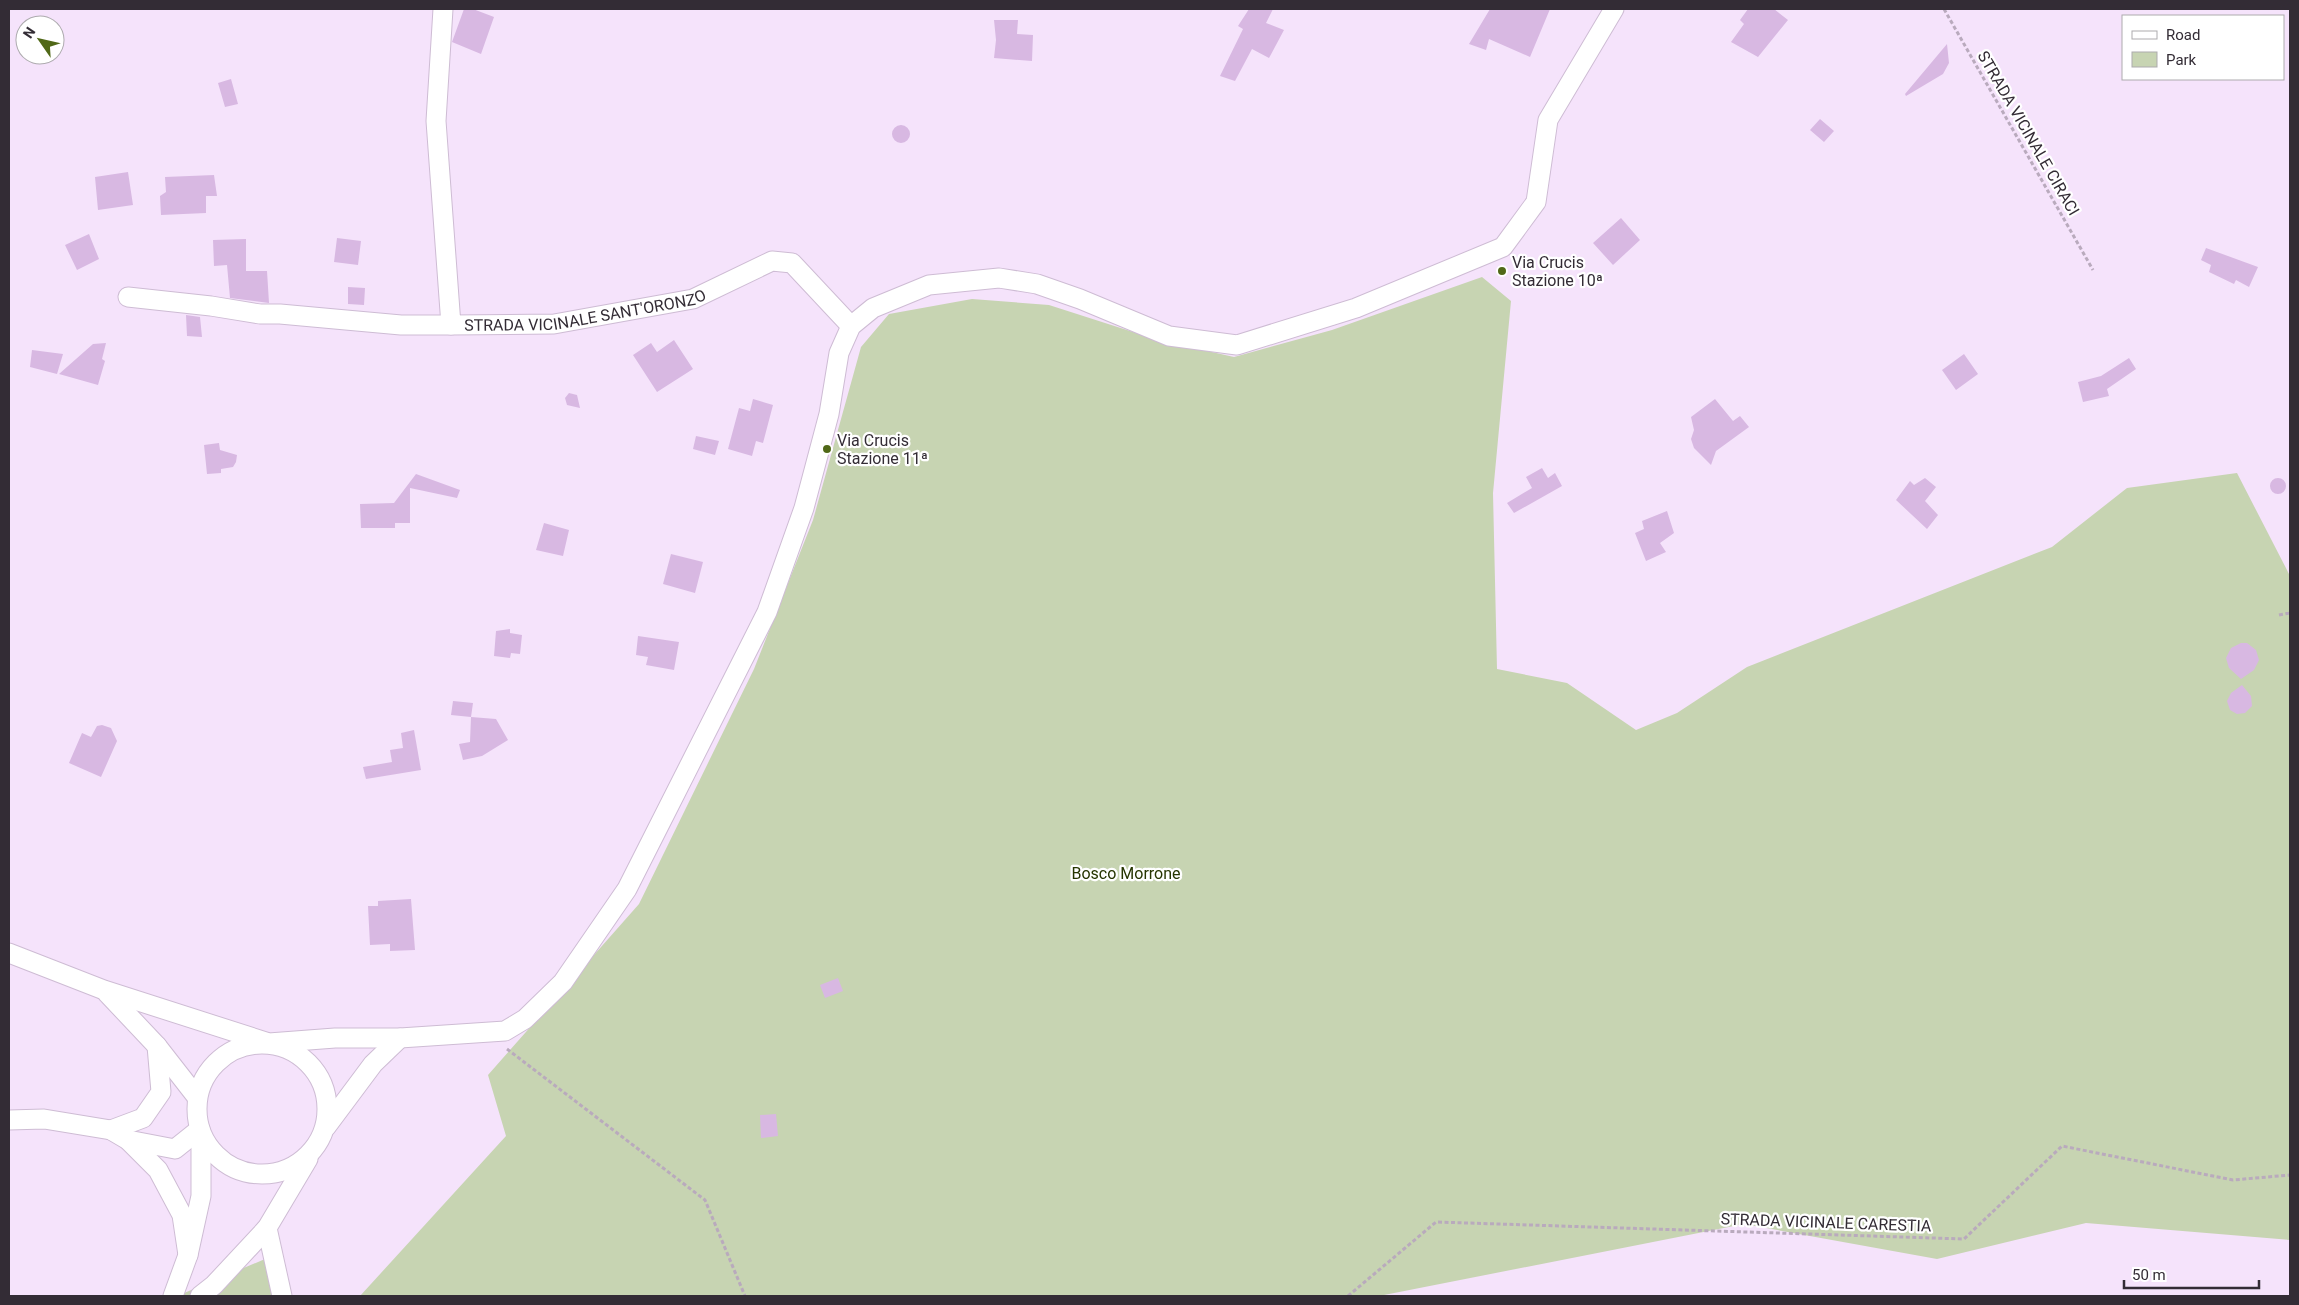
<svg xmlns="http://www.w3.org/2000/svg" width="2299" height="1305" viewBox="0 0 2299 1305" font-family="Roboto,sans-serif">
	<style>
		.green { fill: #c7d4b2 }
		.building { fill: #d8b8e2 }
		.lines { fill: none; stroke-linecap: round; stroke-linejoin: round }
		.minor-casing { stroke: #cebcd4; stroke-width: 21 }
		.path { stroke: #b9aabd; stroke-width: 3; stroke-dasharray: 4 2.5; stroke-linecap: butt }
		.minor { stroke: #fff; stroke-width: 19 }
		.poi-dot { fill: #506817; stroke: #fff; stroke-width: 2 }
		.labels { text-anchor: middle; stroke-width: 4.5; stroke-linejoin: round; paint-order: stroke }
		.street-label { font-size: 16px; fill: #332c35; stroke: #fff }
		.poi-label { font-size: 16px; fill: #332c35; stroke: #fff; text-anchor: start }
		.park-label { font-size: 16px; fill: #263500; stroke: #fff }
	</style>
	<rect width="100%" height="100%" fill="#f5e3fb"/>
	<path class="green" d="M1482,277l29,24 -18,192 4,176 70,14 69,47 41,-17 70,-46 305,-120 75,-59 110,-15 53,103v664l-204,-17 -149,36 -193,-35 -365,72h-1019l146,-160 -18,-61 151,-171 115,-235 59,-149 48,-173 28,-33 83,-15 77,6 109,35 76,17 98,-27z
		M265,1259l27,37h-115z"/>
	<path class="building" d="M464,9h9l21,8 -13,37 -29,-12z
		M1249,9h24l-7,14 18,7 -15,28 -17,-9 -17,32 -15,-5 23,-47 -5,-3z
		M1490,9h60l-20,48 -41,-18 -3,11 -17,-6z
		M1748,9h26l14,11 -30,37 -27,-15 13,-18 -4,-4z
		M994,20h24l-1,14 16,1 -1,26 -38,-3 2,-18z
		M1947,44l2,19 -6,11 -37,22 -1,-2z
		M231,79l7,25 -13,3 -7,-24z
		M1820,119l14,12 -10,11 -14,-12z
		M892 134a9 9 0 1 1 18 0a9 9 0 1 1-18 0Z
		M128,172l5,33 -35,5 -3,-33z
		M214,175l3,21h-11v17l-45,2 -1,-19 6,-4 -1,-15z
		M1621,218l19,22 -27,25 -20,-22z
		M89,234l10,25 -22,11 -12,-25z
		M337,238l24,3 -3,24 -24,-3z
		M246,239v32h21l2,32 -39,-5 -3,-33 -13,1 -1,-26z
		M2206,248l52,19 -9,20 -13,-7 -2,4 -25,-12 2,-7 -10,-5z
		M348,287l17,1 -1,17 -16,-1z
		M186,315l14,2 2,20 -15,-1z
		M674,340l19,29 -36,23 -24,-37 18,-12 6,9z
		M106,343l-4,16 3,2 -7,24 -39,-11 34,-30z
		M32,350l31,4 -6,20 -27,-7z
		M1964,354l14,20 -22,16 -14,-20z
		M2129,358l7,11 -29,20 2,7 -26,6 -5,-20 23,-6z
		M569,393l8,2 3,13 -13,-3 -2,-7z
		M753,399l20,6 -10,38 -7,-2 -4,15 -24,-7 11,-41 11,3z
		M1715,399l18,22 7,-5 9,11 -33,24 -5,14 -17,-17 -3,-9 3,-9 -3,-13z
		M696,436l23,5 -4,14 -22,-6z
		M219,443l1,7 17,5 -1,7 -3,5 -12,2v4l-14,1 -3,-29z
		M1542,468l6,10 7,-5 7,13 -48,27 -7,-10 25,-15 -6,-11z
		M416,474l44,16 -3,8 -47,-10v35h-15v5h-34l-1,-24 34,-1z
		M1925,478l11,9 -11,14 13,14 -11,14 -31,-29 14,-19 4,4z
		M2270 486a8 8 0 1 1 16 0a8 8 0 1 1-16 0Z
		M1667,511l7,22 -14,10 6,9 -20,9 -11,-28 9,-4 -2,-8z
		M544,523l25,7 -6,26 -27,-6z
		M671,554l32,8 -8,31 -32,-9z
		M510,629v4l12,2 -2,19 -9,-1 -1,5 -16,-2 2,-25z
		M638,636l41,6 -5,28 -28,-5 2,-8 -12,-2z
		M2241,643h6l9,7 3,10 -5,10 -13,9 -12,-11 -3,-10 5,-10z
		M2242,685l9,11 1,10 -7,7 -8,1 -7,-4 -3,-9 4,-8z
		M453,701l20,2 -2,14 -20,-2z
		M471,717l25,2 12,21 -26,16 -19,4 -4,-16 11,-2z
		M102,725l9,3 6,13 -16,36 -32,-14 13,-30 9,4 6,-11z
		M414,730l7,40 -55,9 -3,-12 29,-5 -2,-12 13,-2 -2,-15z
		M411,899l4,51 -25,1v-7l-20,1 -2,-39h10v-5z
		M838,978l5,13 -18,7 -5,-13z
		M776,1114l2,22 -17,2 -1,-23z"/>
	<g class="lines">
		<g class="minor-casing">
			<g id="minor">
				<path id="s1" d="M443,9l-7,112 15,204 103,-1 139,-25 79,-38 20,2 59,63"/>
				<path d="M128,297l83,9 49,8h20l121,11h50"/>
				<path d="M9,953l95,37 165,53 66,-5h65l105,-7 20,-12 38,-37 64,-93 140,-277 37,-104 25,-94 10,-61 12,-27 22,-18 56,-23 70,-7 38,6 43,15 89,37 68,9 119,-37 147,-61 33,-45 12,-82 66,-111"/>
				<path d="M107,993l50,53 39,50"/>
				<circle cx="262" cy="1109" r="65"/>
				<path d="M9,1120l35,-1 67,11 17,10 30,30 24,45 6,40"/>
				<path d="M326,1127l47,-63 27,-26"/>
				<path d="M111,1130l32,-12 18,-26 -4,-46"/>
				<path d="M128,1140l47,9 25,-20"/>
				<path d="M267,1228l15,68"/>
				<path d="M173,1296l15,-41 13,-59v-63"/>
				<path d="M200,1296l14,-11 53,-57 41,-69"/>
			</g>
		</g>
		<path class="path" d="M1944,9l149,261
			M2279,615l11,-2
			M507,1049l198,151 40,96
			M1348,1296l88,-74 528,17 98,-93 171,34 57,-5"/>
		<use href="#minor" class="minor"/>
	</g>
	<g class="poi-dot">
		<circle cx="1502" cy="271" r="5"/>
		<circle cx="827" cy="449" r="5"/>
	</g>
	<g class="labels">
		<g class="street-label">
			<text transform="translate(2029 133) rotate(60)" y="6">STRADA VICINALE CIRACI</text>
			<text dy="6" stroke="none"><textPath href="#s1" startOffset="452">STRADA VICINALE SANT'ORONZO</textPath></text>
			<text transform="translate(1826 1222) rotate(2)" y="6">STRADA VICINALE CARESTIA</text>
		</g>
		<g class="poi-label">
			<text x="1512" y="268">Via Crucis<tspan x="1512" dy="18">Stazione 10ª</tspan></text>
			<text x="837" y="446">Via Crucis<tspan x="837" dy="18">Stazione 11ª</tspan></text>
		</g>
		<g class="park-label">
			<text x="1126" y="879">Bosco Morrone</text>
		</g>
	</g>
	<rect width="2299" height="1305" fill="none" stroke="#332c35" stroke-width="20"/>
	<rect x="2122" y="15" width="162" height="65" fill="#ffffff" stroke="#adabae"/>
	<rect x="2132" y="31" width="25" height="8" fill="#ffffff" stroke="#adabae"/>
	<text x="2166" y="40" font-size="15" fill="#332c35">Road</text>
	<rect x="2132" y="52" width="25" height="15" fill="#c7d4b2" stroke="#adabae"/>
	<text x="2166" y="65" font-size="15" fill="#332c35">Park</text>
	<g transform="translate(40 40) rotate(304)"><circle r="24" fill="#ffffff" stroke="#adabae"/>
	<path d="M0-4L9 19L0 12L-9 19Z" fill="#506817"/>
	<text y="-8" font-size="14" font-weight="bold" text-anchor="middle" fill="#332c35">N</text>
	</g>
	<path d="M2124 1280v8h135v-8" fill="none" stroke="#332c35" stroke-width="2.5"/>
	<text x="2132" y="1280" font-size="15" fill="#332c35" stroke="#ffffff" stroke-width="4" paint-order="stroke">50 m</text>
</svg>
